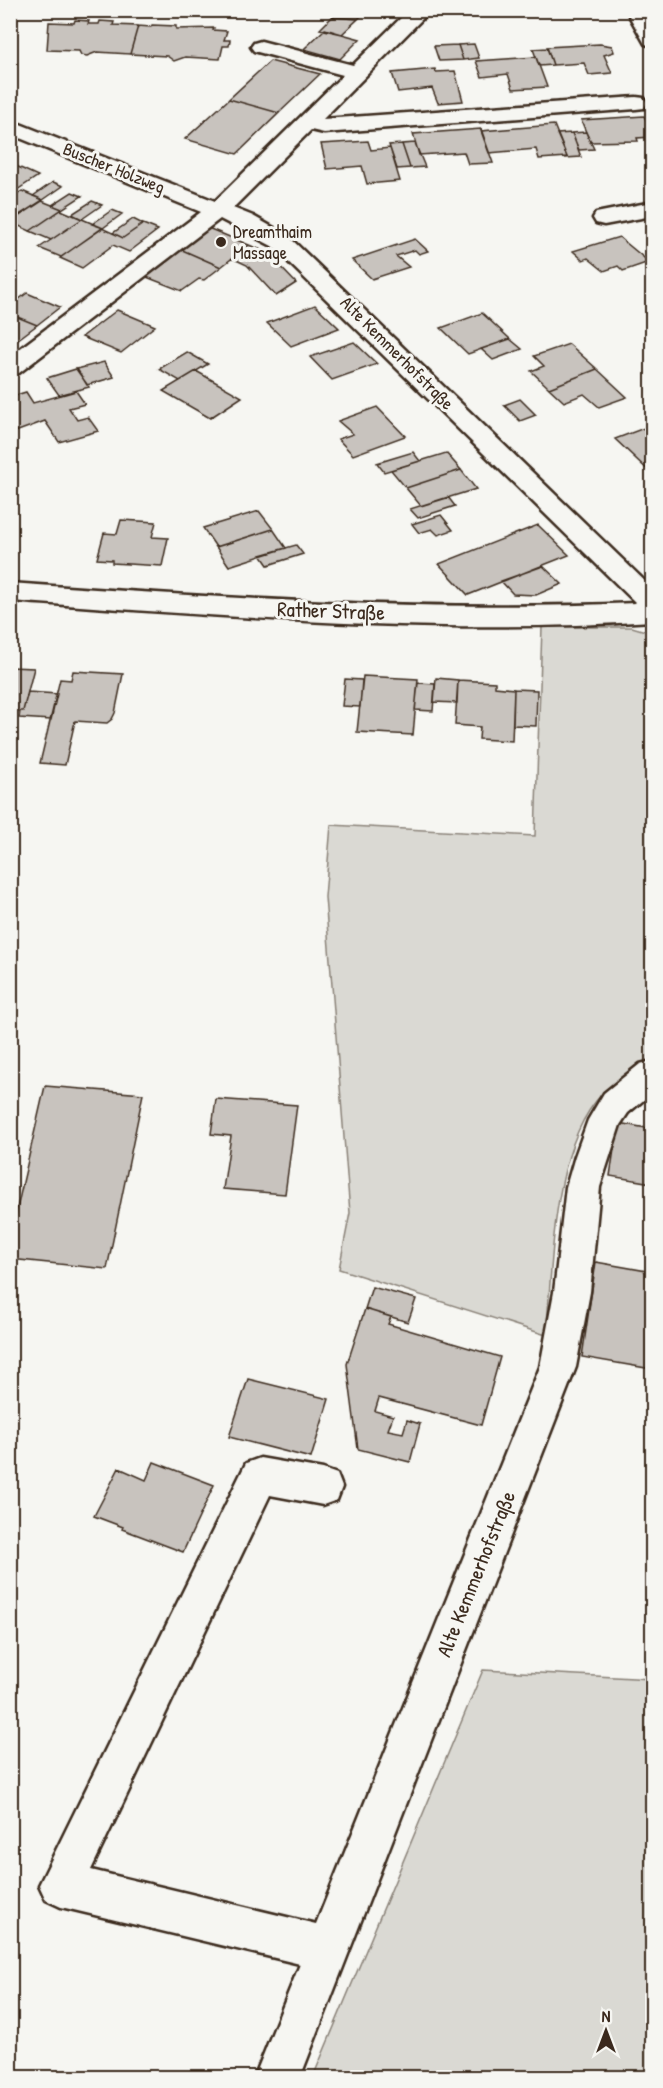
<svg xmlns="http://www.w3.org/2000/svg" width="663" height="2088" viewBox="0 0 663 2088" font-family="'Patrick Hand',sans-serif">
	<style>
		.green { fill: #dad9d3; stroke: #8a8278; stroke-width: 1.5 }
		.building { fill: #c8c3be; stroke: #3b2a1e; stroke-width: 1.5 }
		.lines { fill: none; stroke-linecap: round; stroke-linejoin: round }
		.minor-casing { stroke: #3b2a1e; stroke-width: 5 }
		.minor { fill: #f6f6f2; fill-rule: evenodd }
		.poi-dot { fill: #3b2a1e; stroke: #f6f6f2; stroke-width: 2 }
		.labels { text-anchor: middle; stroke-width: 6; stroke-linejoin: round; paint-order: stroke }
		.far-street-label { font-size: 18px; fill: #3b2a1e; stroke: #f6f6f2 }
		.far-poi-label { font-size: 18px; fill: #3b2a1e; stroke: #f6f6f2; text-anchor: start }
		.street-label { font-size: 21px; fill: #3b2a1e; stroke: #f6f6f2 }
	</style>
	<rect width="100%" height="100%" fill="#f6f6f2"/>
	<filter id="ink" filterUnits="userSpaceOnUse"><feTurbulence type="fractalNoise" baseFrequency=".0167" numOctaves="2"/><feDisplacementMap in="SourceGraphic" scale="12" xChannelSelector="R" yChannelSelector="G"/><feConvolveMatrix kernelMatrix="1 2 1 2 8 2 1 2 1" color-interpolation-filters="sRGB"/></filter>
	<g filter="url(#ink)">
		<path class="green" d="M542,627h90l20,6v429c-14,9 -39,20 -50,32 -51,54 -49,170 -56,241l-207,-66 11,-56 -25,-316 6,-72 204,11z
			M483,1670l169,9v398h-339z"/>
		<path class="building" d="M339,10h18l7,3 -6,6 -26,-2z
			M332,17l26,2 -16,15 -22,-5z
			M75,20l14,1 -1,3h11l1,-3 14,1 -1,3 25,1 -8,28 -33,-2 -10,4 -6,-1 -2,-4 -32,-1 2,-28 25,1z
			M152,25l24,1v3l38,-1 -1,2 14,1 -3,9h6l-1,6h-6l-3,13 -35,-2 -11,4 -7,-5 -37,-2 8,-28 13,1z
			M325,29l17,5 18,5 -20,20 -36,-10z
			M474,44l5,14 -16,2 -5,-15z
			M600,44l12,2 2,6 -10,3 8,18 -23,2 -5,-12 -31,2 -6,-18z
			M458,45l5,15 -24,1 -5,-15z
			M547,48l6,17 -14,1 -6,-17z
			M536,57l11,30 -34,2 -5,-15 -26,3 -6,-16z
			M270,61l50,13 -41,39 -50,-14z
			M435,69l1,3 19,-1 8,30 -25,2 -6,-15 -34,4 -6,-19z
			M229,99l50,14 -42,41 -52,-15z
			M644,116l8,15v6l-15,1 1,3 -48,1 -9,-22z
			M554,125l13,32 -28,2 -3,-10 -47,4 -8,-22z
			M481,129l12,34 -25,1 -4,-12 -45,3 -6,-21z
			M586,132l8,17 -15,1 -7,-17z
			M572,133l9,24 -16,1 2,-1 -10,-23z
			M368,141l3,9 19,-2 10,33 -33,3 -5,-18 -35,3 -6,-25z
			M415,143l10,24 -15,1 -8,-24z
			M402,144l8,24 -13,1 -8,-24z
			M16,166l22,10 -21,14 -7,-3v-15z
			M53,182l10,4 -20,14 -10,-4z
			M22,191l21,9 -33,21v-23z
			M72,192l10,4 -20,13 -10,-4z
			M42,201l20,8 -32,22 -20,-9z
			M92,201l10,4 -20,14 -10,-5z
			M61,210l21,9 -31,21 -21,-9z
			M112,210l10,4 -19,14 -11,-4z
			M82,219l21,9 -42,29 -22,-9z
			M133,219l10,5 -20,14 -10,-5z
			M143,224l15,6 -29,22 -16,-7 -31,23 -22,-10 42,-30 21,10z
			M208,228l41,17 -28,22 -41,-18z
			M619,237l30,25 -26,9 -5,-5 -14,5 -16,-13 -5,2 -10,-9z
			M415,239l13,12 -9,3 -4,-4 -19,6 13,11 -37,12 -20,-19z
			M249,245l17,7 30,31 -20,13 -29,-31 -15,-7z
			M180,249l41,18 -17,13 -5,-1 -17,12 -38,-15z
			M27,293l33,14 -23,18 -27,-11v-8z
			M315,305l24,23 -48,18 -24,-23z
			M117,310l38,16 -34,27 -39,-16z
			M482,313l28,26 -42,15 -27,-26z
			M10,314l27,11 -24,18 -3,-1z
			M510,339l12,10 -29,11 -12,-11z
			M354,342l23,22 -45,16 -22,-23z
			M569,344l28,25 -48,19 -18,-17 13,-5 -10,-10z
			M187,352l21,12 -28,17 -21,-12z
			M104,362l10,15 -27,8 -10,-16z
			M76,369l13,18 -30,8 -12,-17z
			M597,369l30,28 -28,10 -15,-13 -20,8 -15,-14z
			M196,371l46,26 -32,21 -47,-27z
			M76,391l9,13 -16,4 8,12 11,-3 10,14 -39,11 -14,-21 -35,13v-33l5,-1 -2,-4 13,-4 7,11z
			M520,399l16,16 -16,6 -16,-16z
			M377,407l28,29 -52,19 -15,-16 15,-5 -15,-13z
			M652,425v49l-37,-35z
			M413,452l7,9 -36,11 -7,-9z
			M446,453l15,17 -55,18 -15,-18z
			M461,470l15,19 -55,17 -15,-18z
			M448,497l7,9 -37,12 -8,-9z
			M259,511l14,18 -57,18 -13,-19z
			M441,515l12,15 -15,5 -6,-6 -13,4 -7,-9z
			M121,520l35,2 -4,15 16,1 -6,28 -50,-3v-3l-15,-1 7,-26 13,1z
			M538,525l31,30 -101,40 -29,-31z
			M273,529l13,19 -57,18 -13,-19z
			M296,545l7,9 -35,11 -7,-10z
			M543,566l19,18 -26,11 -23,-1 -12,-13z
			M10,667l24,1 -11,43h-13z
			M73,671l50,3 -8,39 -3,6 -5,4 -32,-2 -10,44 -25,-2 20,-84 11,1z
			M363,676l55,3 -5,56 -56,-3z
			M436,678l22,2 -1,23 -23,-1z
			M345,679l17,1 -2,27 -18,-1z
			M458,680l37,2v5l19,2 -2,52 -33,-2 1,-12 -25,-2z
			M418,683l17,1 -2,27 -18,-1z
			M514,689l23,1 -1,36 -23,-1z
			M28,692l29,2 -6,26 -32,-2 1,-7h3z
			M45,1086l98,8 -36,175 -97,-10v-20z
			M216,1099l81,6 -12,89 -62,-5 8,-53 -20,-2z
			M618,1123l34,6v54l-42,-7z
			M596,1262l56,10v97l-70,-12z
			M372,1287l44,12 -8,23 -43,-13z
			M365,1309l26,8 -3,7 112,33 -19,68 -102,-27 -4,13 18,5 -5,14 15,3 4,-13 13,4 -10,38 -52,-13 -11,-85z
			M248,1379l81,20 -18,59 -82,-21z
			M154,1462l60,23 -31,67 -61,-23 1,-2 -29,-11 25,-48 27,12z"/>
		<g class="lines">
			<g class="minor-casing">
				<path id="minor" d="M409,10h22l-108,109 313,-22 8,1 3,5 -3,5 -8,1 -312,24 -13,-3 -78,78 20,8 35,20 364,352v33c-213,15 -428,-5 -642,-20v-18c209,15 417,29 626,20l-364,-357 -52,-27 -201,154 -9,2v-19l191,-144 -191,-78v-14l205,81 128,-126 -89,-24 -3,-4 3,-4 7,-2 92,24z
					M626,10h20l6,12v24l-7,-2z
					M652,202v14l-48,9 -8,-2 -3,-5 3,-5z
					M652,1061v32l-24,20 -8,12 -20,62 -10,105 -14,75 -276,711h-46l46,-114 -239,-57 -15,-7 -7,-15 207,-422 14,-5 63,11 14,5 5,13 -5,13 -14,5 -53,-10 -179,375 225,54 224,-557 14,-75 12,-105 9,-31 13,-36 16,-27 36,-29z"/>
			</g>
			<use href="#minor" class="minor"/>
		</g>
	</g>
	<circle class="poi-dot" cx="221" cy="242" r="6"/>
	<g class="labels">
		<g class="far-street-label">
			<text transform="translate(114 168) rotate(22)" y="6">Buscher Holzweg</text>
			<text transform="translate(397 353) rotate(45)" y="6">Alte Kemmerhofstraße</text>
		</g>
		<g class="far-poi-label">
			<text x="233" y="238">Dreamthaim<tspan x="233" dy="21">Massage</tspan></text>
		</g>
		<g class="street-label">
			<text transform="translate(331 611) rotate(2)" y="7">Rather Straße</text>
			<text transform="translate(476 1574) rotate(-68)" y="7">Alte Kemmerhofstraße</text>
		</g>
	</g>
	<rect width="663" height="2088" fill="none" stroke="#f6f6f2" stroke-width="36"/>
	<rect x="18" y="18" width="627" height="2052" fill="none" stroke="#3b2a1e" stroke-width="2" filter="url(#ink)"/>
	<g transform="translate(606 2031)" stroke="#f6f6f2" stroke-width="4.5" paint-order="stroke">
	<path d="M0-4.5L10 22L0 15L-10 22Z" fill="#3b2a1e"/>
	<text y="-9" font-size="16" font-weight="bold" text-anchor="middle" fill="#3b2a1e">N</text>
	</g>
</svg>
